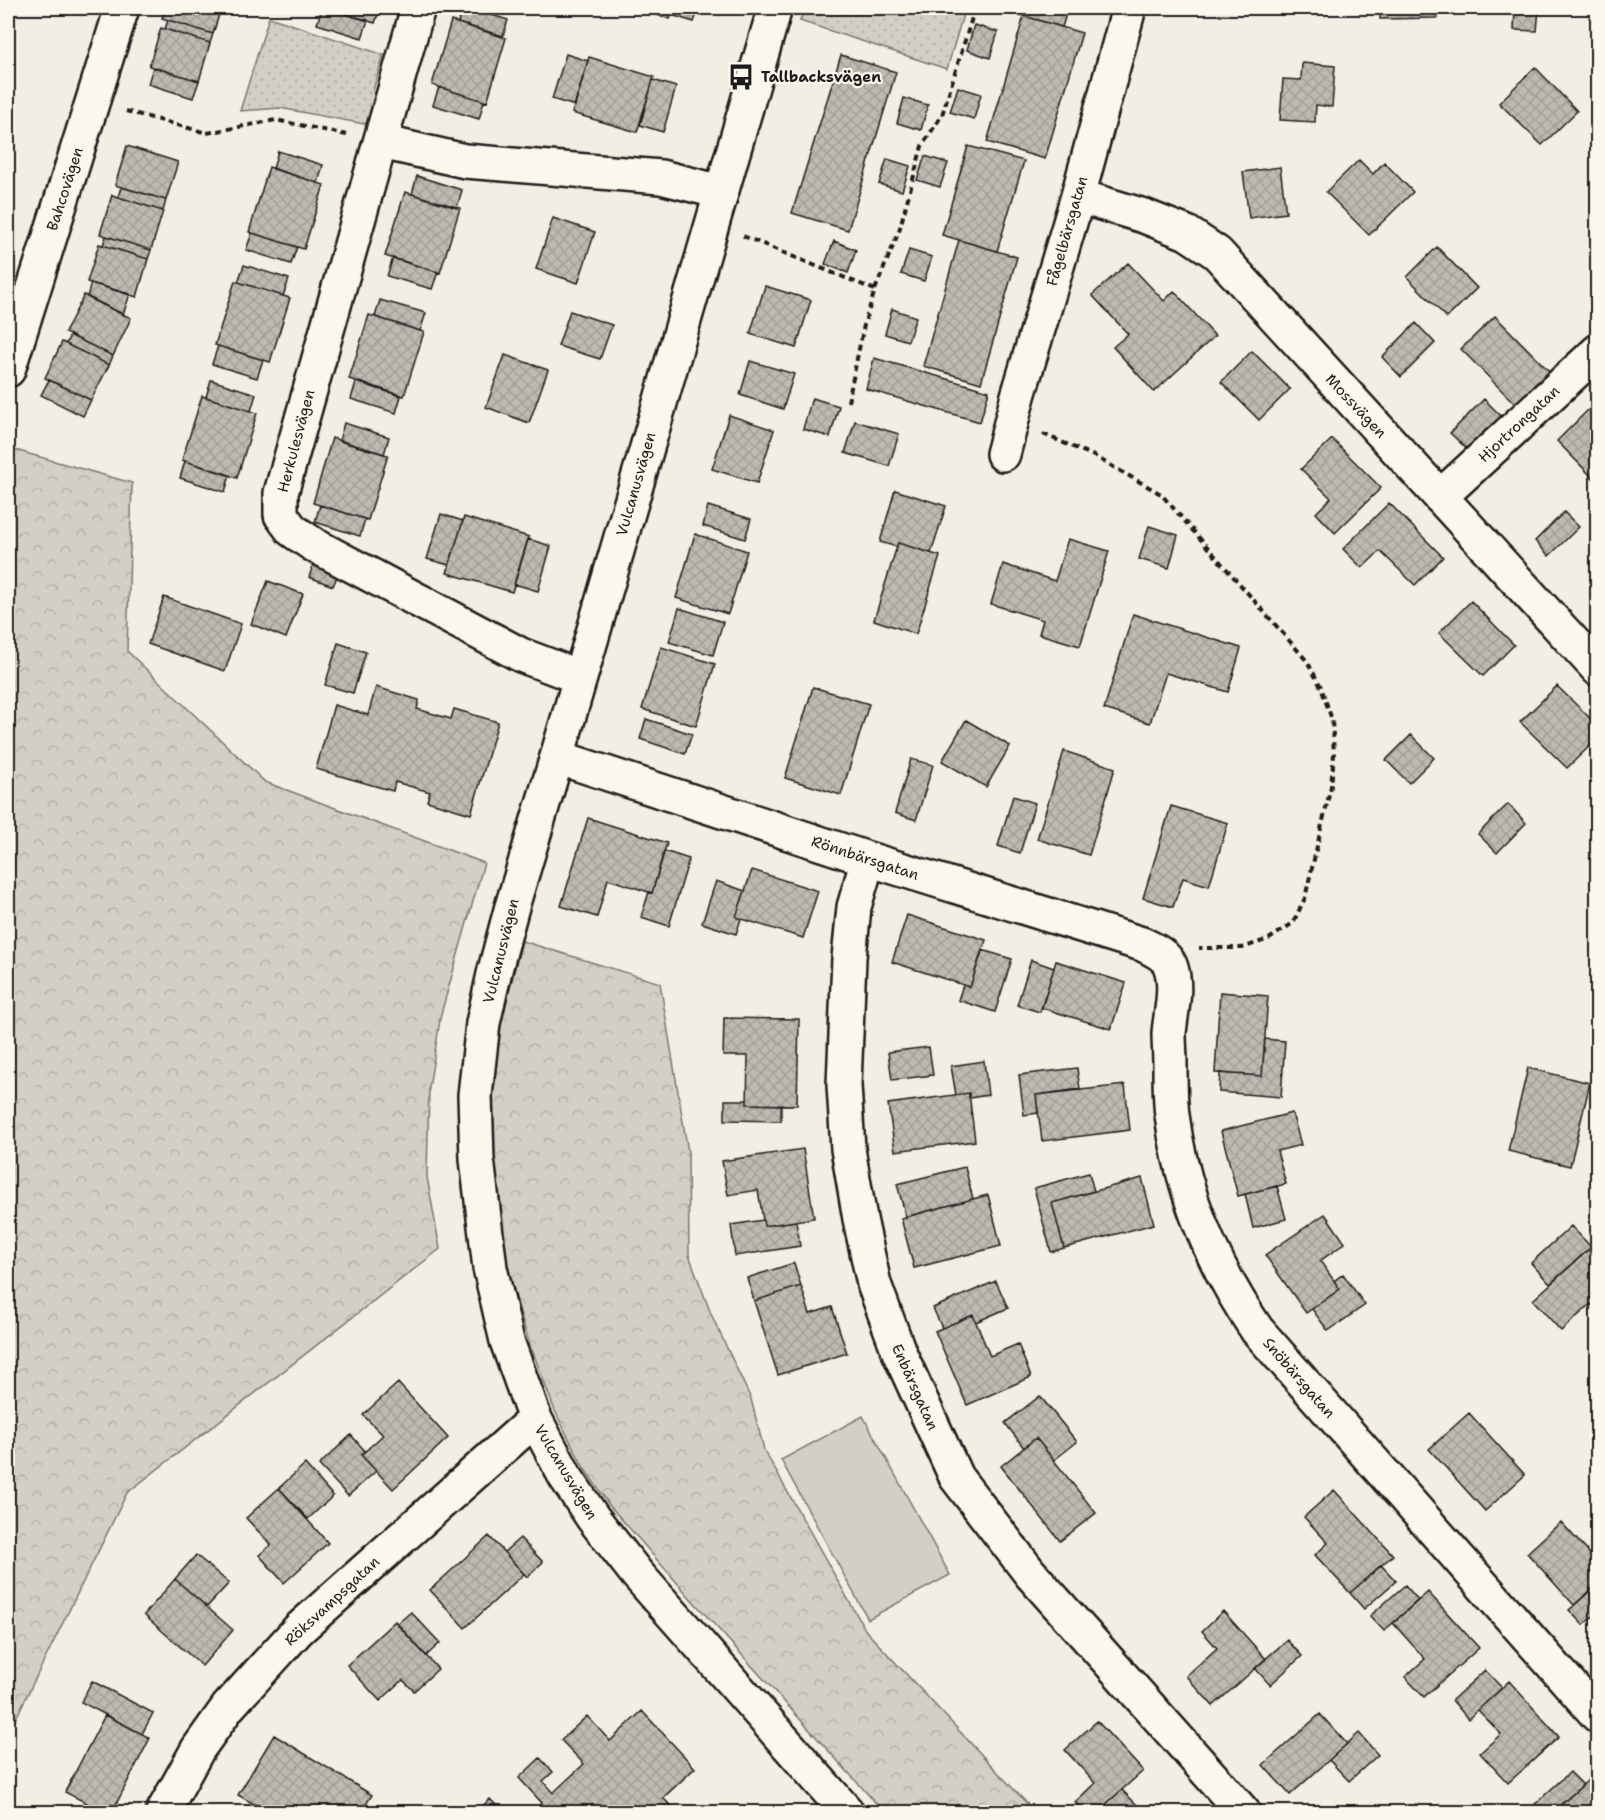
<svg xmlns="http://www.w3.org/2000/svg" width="1605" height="1820" viewBox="0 0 1605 1820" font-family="'Shantell Sans',sans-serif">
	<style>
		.green { fill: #d2cfc6; stroke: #777671; stroke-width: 1.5 }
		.forest { fill: url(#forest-crowns); stroke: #777671; stroke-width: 1.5 }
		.park { fill: url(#park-dots); stroke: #777671; stroke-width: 1.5 }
		.building { fill: url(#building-cross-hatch); stroke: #1c1c1c; stroke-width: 1.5 }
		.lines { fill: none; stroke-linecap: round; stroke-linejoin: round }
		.minor-casing { stroke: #1c1c1c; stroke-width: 38 }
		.path { stroke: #1c1c1c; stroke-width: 4; stroke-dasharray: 6 4.5; stroke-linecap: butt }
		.minor { stroke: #fbf7ec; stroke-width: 33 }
		.labels { text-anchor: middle; stroke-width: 4.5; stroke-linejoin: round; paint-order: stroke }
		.poi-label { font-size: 15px; font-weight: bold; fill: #1c1c1c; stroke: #fbf7ec; text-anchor: start }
		.street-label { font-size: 15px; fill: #1c1c1c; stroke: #fbf7ec }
	</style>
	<defs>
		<pattern id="forest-crowns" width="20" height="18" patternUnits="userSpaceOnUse" patternTransform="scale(1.5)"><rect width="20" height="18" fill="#d2cfc6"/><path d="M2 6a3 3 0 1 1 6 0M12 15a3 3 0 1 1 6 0" fill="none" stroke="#b4b1aa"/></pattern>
		<pattern id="park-dots" width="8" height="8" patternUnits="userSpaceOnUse" patternTransform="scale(1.5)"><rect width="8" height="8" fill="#d2cfc6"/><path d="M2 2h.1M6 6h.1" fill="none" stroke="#b4b1aa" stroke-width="1.8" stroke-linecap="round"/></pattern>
		<pattern id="building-cross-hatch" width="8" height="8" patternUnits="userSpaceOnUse" patternTransform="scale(1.5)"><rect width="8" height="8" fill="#bdbab1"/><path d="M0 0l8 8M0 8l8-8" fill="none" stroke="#a29f98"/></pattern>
	</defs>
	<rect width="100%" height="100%" fill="#f2eee4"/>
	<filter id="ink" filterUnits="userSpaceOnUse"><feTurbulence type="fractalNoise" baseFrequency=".0167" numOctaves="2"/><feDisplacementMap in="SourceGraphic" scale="12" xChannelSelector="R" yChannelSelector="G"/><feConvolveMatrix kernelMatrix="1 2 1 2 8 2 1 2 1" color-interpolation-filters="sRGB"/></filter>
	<g filter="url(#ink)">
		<path class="green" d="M863,1416l87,159 -82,44 -87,-159z"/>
		<path class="forest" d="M8,448l124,35 -5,168 138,131 219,81 -43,151 -12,74 -2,89 13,72 -313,244 -119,241z
			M522,941l138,42 28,169 1,103 22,59 40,85 13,51 102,181 169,181h-151l-191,-211 -83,-95 -26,-38 -29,-57 -27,-72 -22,-75 -15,-104 2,-66 8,-71z"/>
		<path class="park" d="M804,8h161l-18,61 -147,-48z
			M269,17l115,38 -11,35 5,9 -6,22 -8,3 -84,-16 -40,3z"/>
		<path class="building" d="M166,8h55l-8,26 -51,-16z
			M322,8l46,12 -6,18 -45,-14z
			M325,8h55l-5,15z
			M463,8h6l39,12 -5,16 -45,-13z
			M635,8h39l-4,11z
			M674,8h25l-5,14 -23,-7z
			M1008,8h60l-6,19 -55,-16z
			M1380,8h57v10l-57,1z
			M1515,8h24l-2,23 -23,-1z
			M1024,16l58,17 -37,126 -58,-17z
			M168,20l45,14 -3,9 -45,-14z
			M451,21l55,17 -19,64 -55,-17z
			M974,25l24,7 -8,26 -23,-8z
			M161,28l49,15 -11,38 -50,-15z
			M566,54l22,7 -13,45 -23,-7z
			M841,55l55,17 -48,158 -56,-17z
			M589,57l65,20 -17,55 -65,-19z
			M1302,63l33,3 -3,41 -16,-2 -1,17 -35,-2 3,-41 18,1z
			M153,67l46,14 -6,17 -45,-14z
			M1535,67l42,44 -35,34 -43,-42z
			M653,80l23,7 -13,45 -23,-7z
			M439,87l45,14 -5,18 -46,-14z
			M958,87l23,7 -7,25 -24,-7z
			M904,98l24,7 -7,25 -24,-7z
			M127,146l51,16 -12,38 -51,-15z
			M968,146l56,15 -27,90 -55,-16z
			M278,151l45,14 -5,18 -45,-14z
			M925,156l23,7 -8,24 -23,-7z
			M887,159l23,7 -8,25 -23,-7z
			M1359,160l14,14 11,-12 29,30 -44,43 -43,-43z
			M269,167l55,18 -20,64 -55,-17z
			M1280,167l6,46 -37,5 -6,-46z
			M417,176l45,14 -5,18 -45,-14z
			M121,187l45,13 -3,11 -45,-14z
			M405,192l55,16 -20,65 -55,-17z
			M112,195l51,16 -12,39 -51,-16z
			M553,218l42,14 -17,51 -42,-14z
			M252,233l45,14 -6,17 -45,-14z
			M106,236l45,14 -3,9 -45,-14z
			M959,240l58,17 -36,126 -58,-17z
			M834,241l22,9 -8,23 -23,-9z
			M99,244l49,15 -11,38 -50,-15z
			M1437,247l40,41 -30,30 -40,-41z
			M909,250l23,7 -8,24 -23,-7z
			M393,258l45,14 -6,17 -45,-13z
			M1128,263l36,38 10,-10 41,45 -61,56 -41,-45 15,-13 -36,-39z
			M244,265l45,14 -6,17 -45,-14z
			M235,281l55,17 -20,64 -55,-17z
			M91,283l39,11 -7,21 -36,-18z
			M765,286l46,14 -15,48 -46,-14z
			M84,295l47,23 -18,38 -48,-23z
			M380,300l46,13 -6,18 -45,-14z
			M892,309l24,8 -8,24 -23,-7z
			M570,311l42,14 -12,34 -42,-13z
			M369,315l55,17 -20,64 -55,-17z
			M1495,316l57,58 -34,33 -57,-58z
			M1416,323l19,20 -34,34 -19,-20z
			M70,335l43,21 -4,9 -43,-21z
			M62,342l47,23 -18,35 -46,-22z
			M218,346l45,14 -6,18 -45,-14z
			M1252,351l38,38 -31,31 -38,-38z
			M505,355l43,15 -19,53 -43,-16z
			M874,358l115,33 -9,31 -114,-33z
			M750,361l44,13 -11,35 -43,-14z
			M49,380l42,20 -8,16 -42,-21z
			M211,380l45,14 -5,17 -45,-14z
			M356,382l45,14 -5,17 -45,-14z
			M202,396l55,17 -20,65 -55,-18z
			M812,398l27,8 -9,31 -27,-8z
			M1484,399l19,19 -34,33 -19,-18z
			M1598,400v80l-2,1 -39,-40z
			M729,415l45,15 -17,53 -45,-14z
			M855,421l44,13 -10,32 -44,-13z
			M344,423l45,14 -5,17 -45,-13z
			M332,438l56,17 -20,65 -55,-17z
			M1332,439l49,49 -46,45 -19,-20 15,-15 -30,-29z
			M185,461l45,14 -5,17 -45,-14z
			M895,490l51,16 -15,47 -33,-10 -1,4 -17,-5z
			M1389,503l54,54 -28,28 -35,-34 -18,17 -19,-19z
			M320,505l45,14 -5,17 -45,-14z
			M708,506l43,13 -6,20 -42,-13z
			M1564,512l15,15 -30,29 -14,-15z
			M441,514l22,7 -14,44 -22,-6z
			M464,517l65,20 -17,55 -65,-19z
			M1149,526l29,9 -9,33 -30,-9z
			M695,534l52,17 -19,63 -52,-16z
			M528,539l23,7 -13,45 -24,-7z
			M1068,539l41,12 -29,95 -41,-12 4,-14 -52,-16 12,-40 52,17z
			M898,543l42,13 -24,78 -42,-14z
			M314,563l25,9 -6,14 -24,-9z
			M268,581l35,13 -17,44 -35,-14z
			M164,597l77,27 -16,47 -77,-27z
			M1471,601l43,44 -31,31 -44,-43z
			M679,608l44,14 -10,33 -44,-13z
			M1133,614l108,34 -13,44 -62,-19 -16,50 -46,-14z
			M338,643l28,9 -13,41 -28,-8z
			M661,647l54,17 -19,62 -54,-17z
			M1557,686l41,40v12l-31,30 -47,-46z
			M376,687l43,13 -2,9 34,10 3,-10 44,13 -27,92 -44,-13 3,-9 -35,-10 -2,9 -77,-22 18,-64 34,10z
			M813,687l56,17 -28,91 -56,-17z
			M646,719l46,15 -7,20 -45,-15z
			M966,720l44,26 -24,41 -44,-26z
			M1411,735l23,23 -25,25 -23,-23z
			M1064,751l51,17 -26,87 -52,-16z
			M911,759l22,6 -17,55 -21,-7z
			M1013,796l22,7 -15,50 -22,-7z
			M1508,804l18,19 -29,30 -19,-19z
			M1171,806l57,17 -19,63 -26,-8 -10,29 -30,-9z
			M588,818l79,25 -15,50 -44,-14 -11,38 -36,-11z
			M664,851l25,8 -20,67 -28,-9 8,-25 3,1z
			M752,870l66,21 -15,47 -67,-21z
			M716,881l29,10 -9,26 5,2 -5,15 -34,-11z
			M907,915l79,25 -16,47 -78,-25z
			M982,950l30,9 -17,53 -37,-12 5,-15 7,2z
			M1031,960l23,8 -14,44 -23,-7z
			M1056,961l70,22 -15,46 -69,-21z
			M1220,992l48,4 -6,80 -47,-3z
			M724,1018l75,1 -2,86 -50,-1 1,-48h-25z
			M1265,1039l20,2 -4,56 -62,-5 1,-19 42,3z
			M929,1047l4,28 -41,5 -4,-28z
			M984,1061l4,34 -19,3v-5l-13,2 -5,-29z
			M1077,1068l3,21 -44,6 2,18 -14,2 -5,-40z
			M1528,1068l62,15 -20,83 -62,-15z
			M1125,1085l5,45 -88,11 -6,-46z
			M969,1093l6,48 -80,10 -7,-47z
			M725,1100h22v4l34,1v16l-56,-1z
			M1292,1113l9,32 -24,6 9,33 -48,12 -17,-65z
			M803,1149l11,69 -50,8 -6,-36 -30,5 -6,-34z
			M965,1167l8,32 -67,18 -9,-33z
			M1089,1173l5,18 -42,12 12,45 -13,4 -17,-64z
			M1142,1178l12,46 -90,24 -12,-45z
			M1277,1186l9,33 -33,9 -8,-34z
			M988,1195l13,51 -87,22 -13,-50z
			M1325,1214l20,29 -25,18 20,28 -34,24 -41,-58z
			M763,1220l1,6 32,-5 4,25 -65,10 -4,-31z
			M1571,1226l20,21 -41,37 -19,-21z
			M1597,1242l1,70 -7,-8 -30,27 -28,-31z
			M794,1263l7,23 -47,15 -7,-23z
			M1343,1274l22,31 -37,26 -16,-22 28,-20 -6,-8z
			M996,1281l12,27 -32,14 -3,-7 -31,13 -9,-20z
			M801,1286l9,28 22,-7 15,46 -69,22 -24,-74z
			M973,1315l17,41 28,-12 13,33 -64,28 -32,-74z
			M398,1383l50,55 -55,51 -32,-34 22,-20 -20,-20z
			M1040,1396l37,46 -23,18 -18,-22 -12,10 -19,-25z
			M1469,1413l56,62 -40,36 -56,-62z
			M351,1435l14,16 -4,4 15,16 -28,25 -29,-31z
			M1036,1438l60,75 -36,28 -59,-75z
			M305,1464l28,32 -25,23 -29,-31z
			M279,1488l49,55 -44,40 -25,-28 12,-10 -25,-27z
			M1334,1490l59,65 -43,38 -35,-38 13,-12 -24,-26z
			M1561,1522l37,41v21l-24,21 -47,-52z
			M489,1536l35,38 -59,54 -35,-38z
			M520,1538l23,24 -16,15 -23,-25z
			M196,1555l33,28 -22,24 -32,-28z
			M1381,1565l15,16 -32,28 -14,-16z
			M175,1579l58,51 -31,36 -58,-51z
			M1405,1585l13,15 -34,31 -14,-15z
			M1597,1585l1,27 -15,13 -14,-15z
			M1428,1592l51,56 -55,49 -19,-20 20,-18 -32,-36z
			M1223,1611l43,48 -53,47 -27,-30 31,-28 -15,-17z
			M411,1612l29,31 -14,13 -29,-32z
			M395,1621l43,48 -24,22 -11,-11 -23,21 -33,-36z
			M1287,1640l15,16 -32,29 -15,-17z
			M1485,1670l17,18 -34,31 -16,-19z
			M92,1681l61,32 -11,21 -61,-32z
			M1509,1681l50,56 -51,46 -28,-30 21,-19 -23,-24z
			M642,1711l53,57 -32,30 14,14h-145l10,-9 -23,-25 21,-20 13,14 -10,9 10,12 31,-29 -23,-24 26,-24 23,25z
			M1320,1714l27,30 -57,51 -27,-30z
			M105,1715l45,23 -38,74h-8l-39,-20z
			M1097,1721l46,50 -46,41h-12l-10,-10 20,-19 -30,-33z
			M1359,1733l19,22 -29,26 -20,-21z
			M274,1735l98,60 -11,17h-93l-30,-17z
			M1570,1772l13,13 -30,27h-10l-8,-8z
			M1595,1774l3,3v35h-35l-5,-5z
			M1122,1790l16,16 -7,6h-34z
			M490,1799l13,13h-27z"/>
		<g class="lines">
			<g class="minor-casing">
				<path id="minor" d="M418,8l-137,485v22l11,15 22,15 207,110 58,22
					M775,8l-218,749 -46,153 -16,60 -12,53 -8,72 2,64 13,109 17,73 28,78 30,57 28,42 44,56 210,238
					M381,142l84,19 196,16 60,15
					M1078,196l66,20 43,17 30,20 381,416
					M8,370l114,-362
					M1003,454l15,-58 60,-200 51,-188
					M1440,497l158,-146
					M557,757l311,102 274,85c10,5 23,10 28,21 8,20 1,47 -1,68 0,10 1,21 1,32 0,16 0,34 2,50 10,78 41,150 85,215l341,386
					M868,859l-14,48 -5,51 -5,127 4,64 12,70 14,65 25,68 57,125 74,96 213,239
					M163,1812l35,-63 30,-42 71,-78 236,-210"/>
			</g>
			<path class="path" d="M126,111l81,22 69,-13 71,15
				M743,236l132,54
				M848,402l16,-77 11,-35 24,-59 23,-85 20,-31 33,-107
				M1043,434l51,22 67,38 146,167 14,26 11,33 2,34 -3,32 -26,112 -12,25 -24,16 -27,9h-43"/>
			<use href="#minor" class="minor"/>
		</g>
	</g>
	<defs>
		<g id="bus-bare" transform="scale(2.07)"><path d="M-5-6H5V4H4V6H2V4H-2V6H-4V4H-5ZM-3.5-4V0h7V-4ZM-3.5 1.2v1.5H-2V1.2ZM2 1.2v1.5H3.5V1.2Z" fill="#1c1c1c" stroke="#fbf7ec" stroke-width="2.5" paint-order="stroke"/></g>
	</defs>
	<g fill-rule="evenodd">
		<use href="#bus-bare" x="741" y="77"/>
	</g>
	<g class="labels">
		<g class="poi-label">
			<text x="761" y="82">Tallbacksvägen</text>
		</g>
		<g class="street-label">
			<text transform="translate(65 189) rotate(-72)" y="5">Bahcovägen</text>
			<text transform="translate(1067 231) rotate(-74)" y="5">Fågelbärsgatan</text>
			<text transform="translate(1356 406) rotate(47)" y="5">Mossvägen</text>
			<text transform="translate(1519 424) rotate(-43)" y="5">Hjortrongatan</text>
			<text transform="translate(296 441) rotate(-75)" y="5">Herkulesvägen</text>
			<text transform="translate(636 484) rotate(-74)" y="5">Vulcanusvägen</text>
			<text transform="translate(865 858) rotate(18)" y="5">Rönnbärsgatan</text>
			<text transform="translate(501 951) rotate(-76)" y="5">Vulcanusvägen</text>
			<text transform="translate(1299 1378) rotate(49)" y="5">Snöbärsgatan</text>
			<text transform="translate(915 1387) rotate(66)" y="5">Enbärsgatan</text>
			<text transform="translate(566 1472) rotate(59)" y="5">Vulcanusvägen</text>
			<text transform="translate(332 1601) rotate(-43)" y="5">Röksvampsgatan</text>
		</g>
	</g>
	<rect width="1605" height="1820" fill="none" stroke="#fbf7ec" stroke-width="30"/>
	<rect x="15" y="15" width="1575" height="1790" fill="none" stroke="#1c1c1c" stroke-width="2" filter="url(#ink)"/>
</svg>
